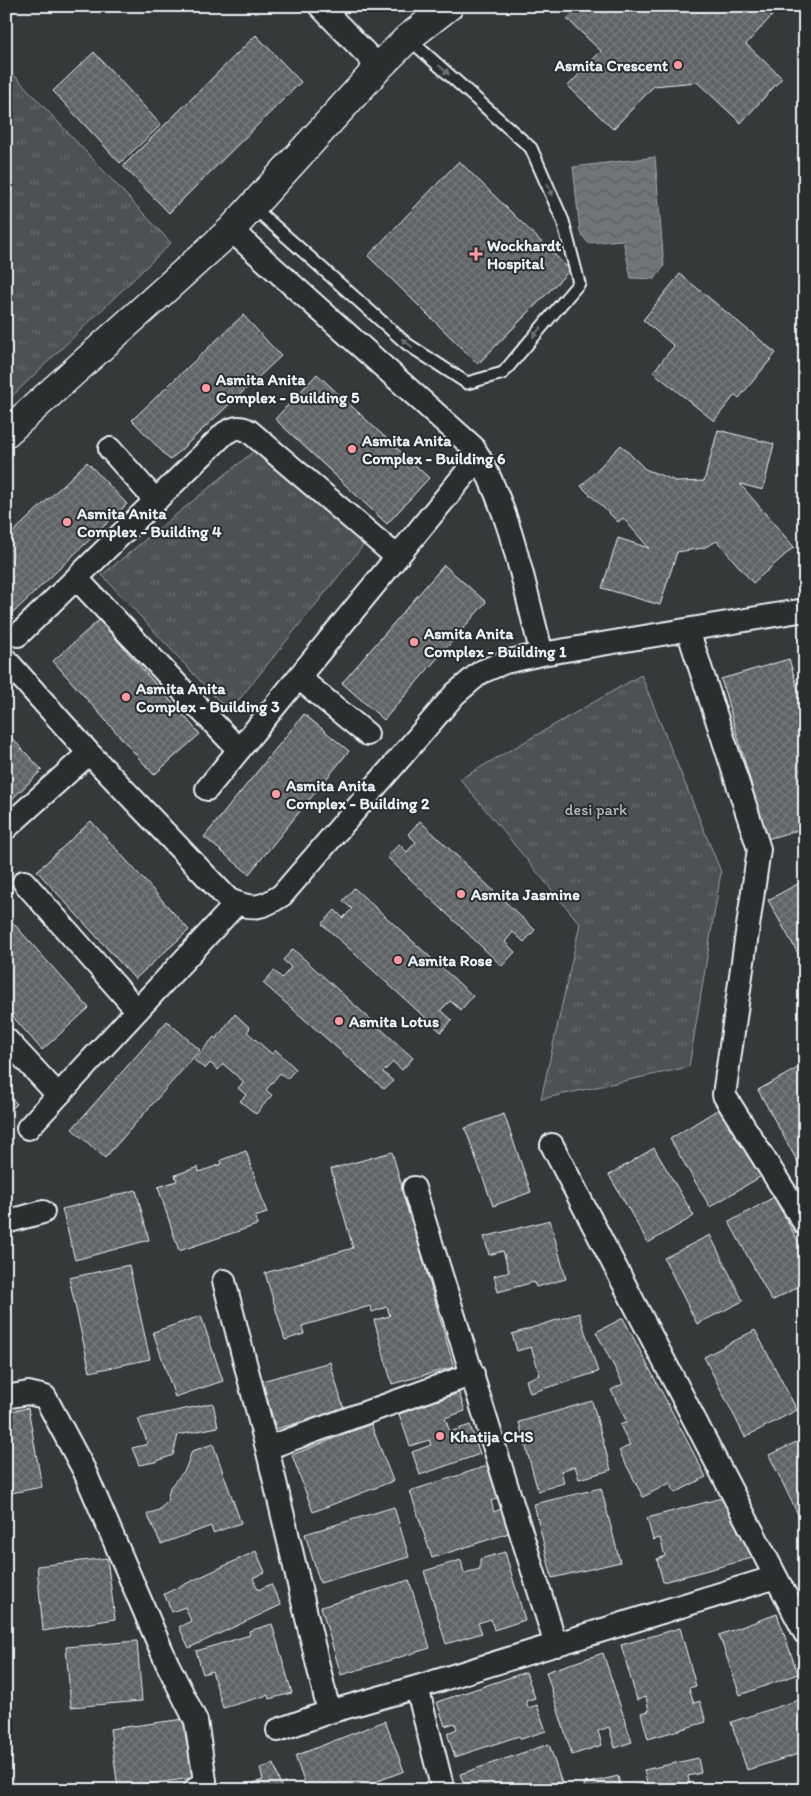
<svg xmlns="http://www.w3.org/2000/svg" width="811" height="1796" viewBox="0 0 811 1796" font-family="Itim,sans-serif">
	<style>
		.park { fill: url(#park-tufts); stroke: #9aa1a5 }
		.water { fill: url(#water-waves); stroke: #a0a7ac }
		.building { fill: url(#building-cross-hatch); stroke: #e8f1f8 }
		.lines { fill: none; stroke-linecap: round; stroke-linejoin: round }
		.service-casing { stroke: #e8f1f8; stroke-width: 15 }
		.minor-casing { stroke: #e8f1f8; stroke-width: 26 }
		.tertiary-casing { stroke: #e8f1f8; stroke-width: 31 }
		.service { stroke: #2a2d2e; stroke-width: 11 }
		.minor { stroke: #2a2d2e; stroke-width: 22 }
		.tertiary { stroke: #2a2d2e; stroke-width: 28 }
		.oneway { fill: #6c7275 }
		.poi-dot { fill: #ff9aa2; stroke: #2a2d2e; stroke-width: 2 }
		.labels { text-anchor: middle; stroke-width: 4; stroke-linejoin: round; paint-order: stroke }
		.poi-label { font-size: 16px; font-weight: bold; fill: #e8f1f8; stroke: #2a2d2e; text-anchor: start }
		.park-label { font-size: 16px; fill: #b2b9be; stroke: #2a2d2e }
	</style>
	<defs>
		<pattern id="park-tufts" width="24" height="20" patternUnits="userSpaceOnUse" patternTransform="scale(1.25)"><rect width="24" height="20" fill="#4d5152"/><path d="M3 7l-1-3M5 7V3M7 7l1-3M15 17l-1-3M17 17v-4M19 17l1-3" fill="none" stroke="#676a6c"/></pattern>
		<pattern id="water-waves" width="16" height="10" patternUnits="userSpaceOnUse" patternTransform="scale(1.25)"><rect width="16" height="10" fill="#707579"/><path d="M0 5q4-4 8 0t8 0" fill="none" stroke="#5b5e62"/></pattern>
		<pattern id="building-cross-hatch" width="8" height="8" patternUnits="userSpaceOnUse" patternTransform="scale(1.25)"><rect width="8" height="8" fill="#5f6365"/><path d="M0 0l8 8M0 8l8-8" fill="none" stroke="#767a7c"/></pattern>
	</defs>
	<rect width="100%" height="100%" fill="#35393a"/>
	<filter id="ink" filterUnits="userSpaceOnUse"><feTurbulence type="fractalNoise" baseFrequency=".02" numOctaves="2"/><feDisplacementMap in="SourceGraphic" scale="10" xChannelSelector="R" yChannelSelector="G"/><feConvolveMatrix kernelMatrix="1 2 1 2 8 2 1 2 1" color-interpolation-filters="sRGB"/></filter>
	<g filter="url(#ink)">
		<path class="park" d="M6,73l10,4 155,166 -165,159z
			M259,447l107,95 -137,170 -127,-137z
			M641,675l80,197 -32,195 -148,32 39,-175 -120,-145z"/>
		<path class="water" d="M655,157l9,109 -9,13 -24,-1 -8,-38 -35,3 -8,-11 -7,-65z"/>
		<path class="building" d="M579,6h60l4,3 50,1 3,-4h81l2,2 -33,36 36,34 -41,45 -44,-41 -43,4 -41,43 -45,-43 33,-35 -34,-32z
			M256,35l45,47 -132,131 -46,-47z
			M94,52l67,73 -41,38 -67,-72z
			M459,161l111,109 -92,94 -110,-108z
			M680,274l96,79 -37,45 -4,-3 -21,26 -61,-49 21,-26 -31,-26z
			M243,315l38,41 -111,104 -38,-40z
			M317,374l112,104 -42,46 -112,-105z
			M718,430l56,14 -11,46 -23,-6 54,63 -41,36 -36,-42 -14,7 -26,4 -17,53 -58,-17 16,-50 31,10 -26,-30 -5,4 -37,-36 40,-41 24,24 33,13 26,-1z
			M87,462l40,42 -113,108 -8,-8v-65z
			M444,565l42,37 -102,118 -42,-37z
			M99,620l101,114 -46,41 -101,-114z
			M789,659l16,53v116l-38,11 -46,-160z
			M304,714l45,37 -100,123 -45,-37z
			M6,732l36,38 -36,35z
			M91,821l98,109 -54,49 -98,-108z
			M420,821l115,109 -11,12 -11,-10 -8,10 10,10 -13,14 -115,-109 12,-13 8,8 9,-10 -8,-8z
			M805,880v86l-37,-66z
			M354,888l119,108 -12,14 -11,-9 -9,9 11,10 -11,12 -119,-108 13,-14 8,8 9,-9 -9,-8z
			M6,915l83,93 -47,42 -36,-41z
			M293,949l120,109 -11,12 -9,-8 -10,10 10,9 -9,8 -121,-106 11,-12 8,7 9,-11 -8,-7z
			M235,1014l15,14 -3,4 25,22 4,-4 20,19 -9,10 -7,-6 -14,17 6,5 -16,19 -16,-13 6,-6 -8,-7 6,-6 -21,-18 -5,6 -8,-7 -5,6 -11,-9 20,-23 2,2z
			M167,1021l33,29 -95,108 -33,-29z
			M805,1064v111l-47,-85z
			M6,1092l11,12 -11,10z
			M725,1105l40,69 -55,33 -40,-68z
			M504,1114l27,78 -38,14 -28,-78z
			M654,1148l40,68 -46,27 -39,-68z
			M246,1151l21,62 -12,4 2,8 -78,26 -21,-64 19,-6 -2,-6 23,-8 1,5 23,-8 -1,-4z
			M392,1152l62,215 -62,17 -18,-64 16,-4 -3,-9 -15,5 -2,-6 -68,20 2,8 -19,6 -20,-67 88,-25 -22,-79z
			M136,1190l13,50 -74,20 -13,-51z
			M774,1197l31,57v29l-33,18 -43,-79z
			M550,1220l16,59 -30,8 -2,-5 -36,10 -4,-16 15,-4 -6,-21 -14,4 -5,-18z
			M710,1235l33,66 -46,23 -33,-66z
			M129,1265l21,94 -60,13 -21,-94z
			M579,1313l19,59 -68,21 -4,-13 14,-5 -9,-28 -14,4 -5,-17z
			M201,1316l22,65 -48,16 -22,-65z
			M623,1318l83,159 -31,16 -5,-10 -27,14 -24,-46 11,-6 -10,-20 7,-3 -16,-32 12,-6 -27,-52z
			M755,1330l42,80 -52,27 -41,-80z
			M330,1362l14,48 -68,19 -14,-48z
			M459,1393l6,18 -20,7 5,14 20,-7 10,29 -60,21 -8,-23 19,-7 -2,-5 -19,6 -11,-32z
			M592,1401l19,69 -32,9 -4,-13 -14,5 3,12 -26,8 -19,-69z
			M213,1403l5,24 -40,8 -5,20 -18,7 -16,3 -7,-17 16,-4 -10,-25z
			M28,1408l14,79 -36,7v-82z
			M371,1424l22,57 -80,31 -21,-57z
			M805,1438v91l-36,-74z
			M213,1444l28,79 -28,10 -2,-7 -50,18 -14,-30 12,-4 8,-9 3,-14 15,-17 7,-19z
			M487,1466l11,32 -7,3 3,11 7,-3 8,24 -77,25 -22,-67z
			M601,1488l19,74 -68,16 -18,-74z
			M729,1496l9,36 11,-2 7,27 -93,25 -6,-23 8,-3 -5,-18 -7,2 -6,-22z
			M394,1507l15,50 -89,26 -15,-49z
			M256,1551l9,21 -12,6 5,12 13,-6 10,21 -92,43 -10,-21 12,-6 -6,-14 -13,5 -8,-18z
			M505,1552l20,68 -31,10 -3,-11 -13,4 4,10 -36,11 -22,-73 37,-11 3,13 16,-4v-10z
			M107,1558l8,61 -72,12 -6,-65z
			M409,1580l21,68 -89,27 -20,-68z
			M777,1614l21,60 -58,21 -21,-60z
			M272,1624l20,69 -23,6 -1,-4 -45,13 -11,-37 -9,3 -7,-23 54,-16 -1,-4z
			M680,1628l16,58 -7,2 5,15 6,-2 6,21 -58,17 -7,-26 8,-2 -3,-14 -9,3 -16,-55z
			M137,1641l5,60 -71,6 -5,-60z
			M603,1653l29,89 -17,6 -6,-21 -11,4 4,14 -30,10 -26,-83z
			M526,1672l9,26 -9,3 2,7 9,-3 9,26 -25,8 -2,-3 -64,21 -8,-24 10,-4 -2,-6 -10,3 -8,-24z
			M805,1698v54l-58,18 -16,-48z
			M184,1719l9,59 -75,10 -8,-59z
			M385,1721l19,50 -49,19h-48l-12,-34z
			M549,1744l15,46h-98l-6,-16z
			M698,1758l3,15 -13,3 3,14h-106l-1,-6 34,-8 3,13 26,-6 -3,-13z
			M274,1764l8,26h-27l-2,-7 10,-3 -3,-12z
			M805,1784v6h-17z"/>
		<g class="lines">
			<g class="service-casing">
				<path id="service" d="M252,206l155,138 60,39 36,-10 76,-90 -16,-62 -32,-73 -123,-110"/>
			</g>
			<g class="minor-casing">
				<path id="minor" d="M320,6l59,61
					M231,230l242,217c37,59 51,140 69,207
					M110,449l46,52
					M77,579l162,171
					M688,630l71,219 -35,246 81,129
					M18,635l207,-202c9,-5 14,-7 24,-2l148,126
					M6,660l83,93 140,147c24,10 32,9 53,-5l173,-201 26,-22 24,-10 37,-8 263,-44
					M299,678l68,56
					M207,789l272,-332
					M6,828l83,-75
					M24,882l113,128
					M6,1039l52,56
					M28,1128l209,-225
					M552,1145l253,488
					M414,1188l142,457
					M6,1222l37,-10
					M224,1281l43,167 62,264
					M6,1397l22,-4 17,4 39,73 83,193 29,58 9,60 -10,9
					M267,1448l206,-74
					M417,1687l26,103
					M278,1730l51,-18 88,-25 359,-110"/>
			</g>
			<g class="tertiary-casing">
				<path id="tertiary" d="M6,433l225,-203 148,-163 29,-29 41,-32"/>
			</g>
			<use href="#service" class="service"/>
			<use href="#minor" class="minor"/>
			<use href="#tertiary" class="tertiary"/>
		</g>
		<defs><path id="oneway-solid" d="M-6-.8H1V-3.2L6.5 0L1 3.2V.8H-6Z" transform="scale(1.25)"/></defs>
		<g class="oneway">
			<use href="#oneway-solid" transform="translate(444 70) rotate(42)"/>
			<use href="#oneway-solid" transform="translate(550 190) rotate(67)"/>
			<use href="#oneway-solid" transform="translate(537 332) rotate(130)"/>
			<use href="#oneway-solid" transform="translate(407 343) rotate(-143)"/>
		</g>
	</g>
	<g class="poi-dot">
		<circle cx="678" cy="65" r="5"/>
		<path d="M473.5 246.5h5v5h5v5h-5v5h-5v-5h-5v-5h5z"/>
		<circle cx="206" cy="388" r="5"/>
		<circle cx="352" cy="449" r="5"/>
		<circle cx="67" cy="522" r="5"/>
		<circle cx="414" cy="642" r="5"/>
		<circle cx="126" cy="697" r="5"/>
		<circle cx="276" cy="794" r="5"/>
		<circle cx="461" cy="894" r="5"/>
		<circle cx="398" cy="960" r="5"/>
		<circle cx="339" cy="1021" r="5"/>
		<circle cx="440" cy="1436" r="5"/>
	</g>
	<g class="labels">
		<g class="poi-label">
			<text x="668" y="71" text-anchor="end">Asmita Crescent</text>
			<text x="487" y="251">Wockhardt<tspan x="487" dy="18">Hospital</tspan></text>
			<text x="216" y="385">Asmita Anita<tspan x="216" dy="18">Complex - Building 5</tspan></text>
			<text x="362" y="446">Asmita Anita<tspan x="362" dy="18">Complex - Building 6</tspan></text>
			<text x="77" y="519">Asmita Anita<tspan x="77" dy="18">Complex - Building 4</tspan></text>
			<text x="424" y="639">Asmita Anita<tspan x="424" dy="18">Complex - Building 1</tspan></text>
			<text x="136" y="694">Asmita Anita<tspan x="136" dy="18">Complex - Building 3</tspan></text>
			<text x="286" y="791">Asmita Anita<tspan x="286" dy="18">Complex - Building 2</tspan></text>
			<text x="471" y="900">Asmita Jasmine</text>
			<text x="408" y="966">Asmita Rose</text>
			<text x="349" y="1027">Asmita Lotus</text>
			<text x="450" y="1442">Khatija CHS</text>
		</g>
		<g class="park-label">
			<text x="596" y="815">desi park</text>
		</g>
	</g>
	<rect width="811" height="1796" fill="none" stroke="#2a2d2e" stroke-width="25"/>
	<rect x="12" y="12" width="786" height="1771" fill="none" stroke="#e8f1f8" stroke-width="2" filter="url(#ink)"/>
</svg>
